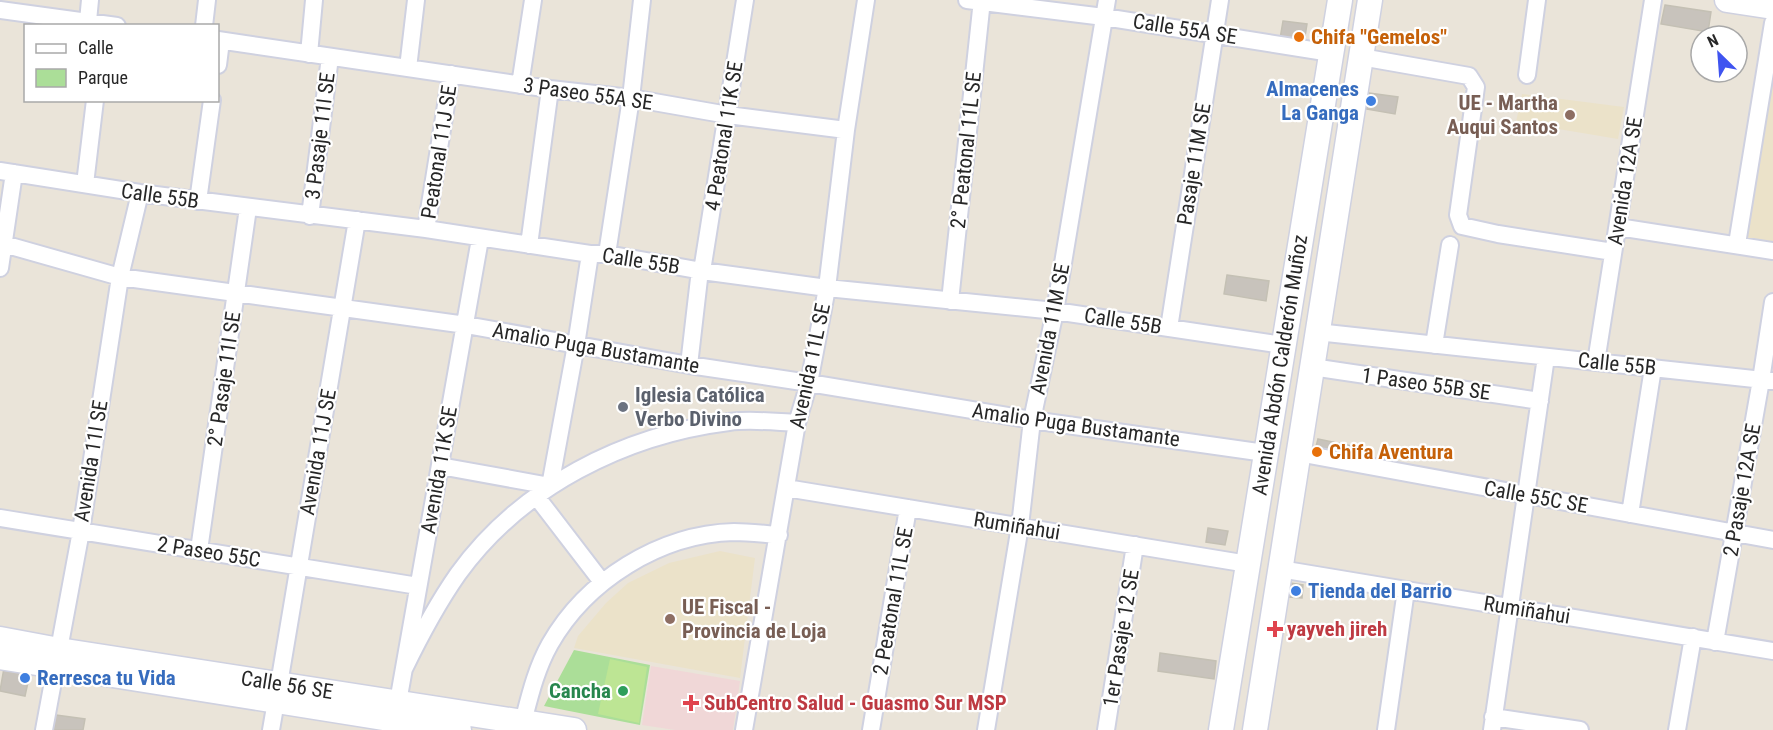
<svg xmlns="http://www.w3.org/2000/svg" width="1773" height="730" viewBox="0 0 1773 730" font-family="'Roboto Condensed',sans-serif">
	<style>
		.education { fill: #ebe2c9 }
		.medical { fill: #f0d7d7 }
		.green { fill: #abde98 }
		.pitch { fill: #bde594 }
		.building { fill: #c8c3bc; stroke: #c4c0b4; stroke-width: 1.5 }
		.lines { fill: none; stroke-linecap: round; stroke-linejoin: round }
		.street-casing { stroke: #cfd1e0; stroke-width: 20 }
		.secondary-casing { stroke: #cfd1e0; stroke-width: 27 }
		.street { stroke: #fff; stroke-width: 16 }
		.secondary { stroke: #fff; stroke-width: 24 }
		.food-dot { fill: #e8710a; stroke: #fff; stroke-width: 2 }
		.shop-dot { fill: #3f7fe0; stroke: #fff; stroke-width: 2 }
		.education-dot { fill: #8d6e63; stroke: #fff; stroke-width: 2 }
		.worship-dot { fill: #6b7280; stroke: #fff; stroke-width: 2 }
		.health-dot { fill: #e0444e; stroke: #fff; stroke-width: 2 }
		.leisure-dot { fill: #2e9e5b; stroke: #fff; stroke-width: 2 }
		.labels { text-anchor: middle; stroke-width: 4.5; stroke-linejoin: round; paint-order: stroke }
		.street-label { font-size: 21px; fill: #272727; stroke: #fff }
		.food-label { font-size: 21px; font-weight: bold; fill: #c56008; stroke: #fff; text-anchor: start }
		.shop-label { font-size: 21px; font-weight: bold; fill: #366cbe; stroke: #fff; text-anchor: start }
		.education-label { font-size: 21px; font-weight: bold; fill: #785e54; stroke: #fff; text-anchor: end }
		.worship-label { font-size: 21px; font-weight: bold; fill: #5b616d; stroke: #fff; text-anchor: start }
		.health-label { font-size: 21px; font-weight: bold; fill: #be3a42; stroke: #fff; text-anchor: start }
		.leisure-label { font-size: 21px; font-weight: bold; fill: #27864d; stroke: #fff; text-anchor: end }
	</style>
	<rect width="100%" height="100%" fill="#eae4d9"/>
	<path class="education" d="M1773,69v175l-32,-5z
		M1522,94l102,13 -6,32 -102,-17z
		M720,551l35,7 -15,120 -166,-30 4,-12 28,-33 22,-20 41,-20z"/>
	<path class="medical" d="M651,666l89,15 -7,49h-58l-33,-5z"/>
	<path class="green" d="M574,650l76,15 -10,60 -96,-19z"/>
	<path class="pitch" d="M610,659l37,8 -8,56 -41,-9z"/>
	<path class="building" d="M1665,5l46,7 -3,20 -47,-8z
		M1283,21l24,3 -3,19 -24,-4z
		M1369,93l29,4 -3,17 -29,-5z
		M1227,275l42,6 -3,20 -42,-7z
		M1318,439l54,11 -4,15 -54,-11z
		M1208,528l20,3 -3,14 -19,-3z
		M1290,583l13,2 -1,13 -14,-1z
		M1160,653l56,8 -2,18 -56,-8z
		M4,668l26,5 -5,23 -25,-5z
		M56,715l29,4 -2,11h-29z"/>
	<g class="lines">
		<g class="street-casing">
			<path id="street" d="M967,0l137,17 227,36
				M0,10l117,16
				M88,21l2,-21
				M204,26l3,-26
				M218,40l332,49 81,9 97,17 118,15
				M309,54l5,-54
				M1361,57l108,19 7,11 -18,128 4,11 36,8 115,18
				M218,65l3,-24
				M408,68l8,-68
				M1527,75l10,-75
				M520,85l13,-85
				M0,171l140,22 286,36 164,25h17l95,17 125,17 228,23 228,34
				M85,184l10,-84
				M198,201l14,-101
				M310,216l20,-159
				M1618,227l155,24
				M426,229l25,-155
				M0,243l120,34 346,48 223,40 120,18 223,37 233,33
				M1737,244l36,-221
				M529,245l21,-156
				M607,254l24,-156 11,-98
				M0,268l14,-95
				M702,271l43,-271
				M950,301l32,-301
				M1169,328l51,-328
				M1317,332l456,49
				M1434,345l16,-100
				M1596,362l57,-362
				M689,365l11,-95
				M1312,367l228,34
				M1298,453l475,87
				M440,466l110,20 26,-141 14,-91
				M786,488l462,76
				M536,496l66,86
				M1630,514l23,-146
				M0,518l418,68
				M199,550l49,-342
				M1280,569l493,82
				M1715,642l46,-262 12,-78
				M404,669c16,-33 33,-65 54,-95 63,-87 166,-139 271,-152 22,-3 46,0 68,1
				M279,684l78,-464
				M398,702l82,-463
				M1493,717l87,13
				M523,722c7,-27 13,-53 27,-78 36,-63 109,-110 184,-112 15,0 30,2 45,3
				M44,730l37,-199 39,-254 20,-84
				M271,730l5,-29
				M744,730l53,-307 12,-40 18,-95 19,-158 20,-130
				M871,730l37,-222
				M986,730l34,-204 12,-106 23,-109 52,-311
				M1106,730l29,-185
				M1386,730l20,-140
				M1492,730l54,-373
				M1677,730l16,-93"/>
		</g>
		<g class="secondary-casing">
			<path id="secondary" d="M1727,0l46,7
				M0,639l59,11 515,80
				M0,657l459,73
				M1221,730l119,-730
				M1255,730l115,-730"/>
		</g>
		<use href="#street" class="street"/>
		<use href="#secondary" class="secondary"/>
	</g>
	<g class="food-dot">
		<circle cx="1299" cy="37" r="6"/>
		<circle cx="1317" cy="452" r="6"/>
	</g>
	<g class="shop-dot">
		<circle cx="1371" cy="101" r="6"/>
		<circle cx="1296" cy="591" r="6"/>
		<circle cx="25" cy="678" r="6"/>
	</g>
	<g class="education-dot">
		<circle cx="1570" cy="115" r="6"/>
		<circle cx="670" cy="619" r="6"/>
	</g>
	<circle class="worship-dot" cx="623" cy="407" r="6"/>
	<g class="health-dot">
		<path d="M1272 620h6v6h6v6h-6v6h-6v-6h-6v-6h6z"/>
		<path d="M688 694h6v6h6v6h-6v6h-6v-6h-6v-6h6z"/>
	</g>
	<circle class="leisure-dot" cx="623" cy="691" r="6"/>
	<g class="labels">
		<g class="street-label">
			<text transform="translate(1185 29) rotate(9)" y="7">Calle 55A SE</text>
			<text transform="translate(588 94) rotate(8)" y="7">3 Paseo 55A SE</text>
			<text transform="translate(320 136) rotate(-83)" y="7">3 Pasaje 11I SE</text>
			<text transform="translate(724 136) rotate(-81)" y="7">4 Peatonal 11K SE</text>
			<text transform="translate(966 150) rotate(-84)" y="7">2° Peatonal 11L SE</text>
			<text transform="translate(439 152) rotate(-81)" y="7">Peatonal 11J SE</text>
			<text transform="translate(1194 164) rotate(-81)" y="7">Pasaje 11M SE</text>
			<text transform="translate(1625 181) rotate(-81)" y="7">Avenida 12A SE</text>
			<text transform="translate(160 196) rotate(8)" y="7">Calle 55B</text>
			<text transform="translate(641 261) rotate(9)" y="7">Calle 55B</text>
			<text transform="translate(1123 321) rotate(9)" y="7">Calle 55B</text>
			<text transform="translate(1050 329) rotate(-79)" y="7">Avenida 11M SE</text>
			<text transform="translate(596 348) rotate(10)" y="7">Amalio Puga Bustamante</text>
			<text transform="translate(1617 364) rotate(6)" y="7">Calle 55B</text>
			<text transform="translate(1280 365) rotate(-81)" y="7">Avenida Abdón Calderón Muñoz</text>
			<text transform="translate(810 366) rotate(-78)" y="7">Avenida 11L SE</text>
			<text transform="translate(224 379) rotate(-82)" y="7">2° Pasaje 11I SE</text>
			<text transform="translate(1426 384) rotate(8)" y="7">1 Paseo 55B SE</text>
			<text transform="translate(1076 425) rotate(8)" y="7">Amalio Puga Bustamante</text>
			<text transform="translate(318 452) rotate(-80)" y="7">Avenida 11J SE</text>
			<text transform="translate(91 461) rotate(-81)" y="7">Avenida 11I SE</text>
			<text transform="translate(439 470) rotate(-80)" y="7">Avenida 11K SE</text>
			<text transform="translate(1742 490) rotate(-80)" y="7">2 Pasaje 12A SE</text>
			<text transform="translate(1536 497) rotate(10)" y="7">Calle 55C SE</text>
			<text transform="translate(1017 526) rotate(9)" y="7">Rumiñahui</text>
			<text transform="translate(209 552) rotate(9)" y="7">2 Paseo 55C</text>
			<text transform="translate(893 601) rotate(-80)" y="7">2 Peatonal 11L SE</text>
			<text transform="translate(1527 610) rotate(9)" y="7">Rumiñahui</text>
			<text transform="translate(1121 638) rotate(-81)" y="7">1er Pasaje 12 SE</text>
			<text transform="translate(287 685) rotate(9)" y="7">Calle 56 SE</text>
		</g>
		<g class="food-label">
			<text x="1311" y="44">Chifa "Gemelos"</text>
			<text x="1329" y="459">Chifa Aventura</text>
		</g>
		<g class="shop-label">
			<text x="1359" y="96" text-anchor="end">Almacenes<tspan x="1359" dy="24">La Ganga</tspan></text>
			<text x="1308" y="598">Tienda del Barrio</text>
			<text x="37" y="685">Rerresca tu Vida</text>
		</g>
		<g class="education-label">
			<text x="1558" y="110">UE - Martha<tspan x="1558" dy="24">Auqui Santos</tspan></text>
			<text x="682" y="614" text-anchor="start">UE Fiscal -<tspan x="682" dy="24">Provincia de Loja</tspan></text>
		</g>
		<g class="worship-label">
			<text x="635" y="402">Iglesia Católica<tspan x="635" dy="24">Verbo Divino</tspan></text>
		</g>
		<g class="health-label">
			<text x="1287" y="636">yayveh jireh</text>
			<text x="704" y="710">SubCentro Salud - Guasmo Sur MSP</text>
		</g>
		<g class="leisure-label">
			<text x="611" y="698">Cancha</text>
		</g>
	</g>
	<rect x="24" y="24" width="195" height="78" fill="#ffffff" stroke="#a9a9a9" stroke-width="1.5"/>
	<rect x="36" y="44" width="30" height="9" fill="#ffffff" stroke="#a9a9a9" stroke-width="1.5"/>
	<text x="78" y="54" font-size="18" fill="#272727">Calle</text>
	<rect x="36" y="69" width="30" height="18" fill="#abde98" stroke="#a9a9a9" stroke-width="1.5"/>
	<text x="78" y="84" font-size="18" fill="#272727">Parque</text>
	<g transform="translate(1719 54) rotate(335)"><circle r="28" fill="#ffffff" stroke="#a9a9a9" stroke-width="1.5"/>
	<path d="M0-4.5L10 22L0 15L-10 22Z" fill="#3f54f0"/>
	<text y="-9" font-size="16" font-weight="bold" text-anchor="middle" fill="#272727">N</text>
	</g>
</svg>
